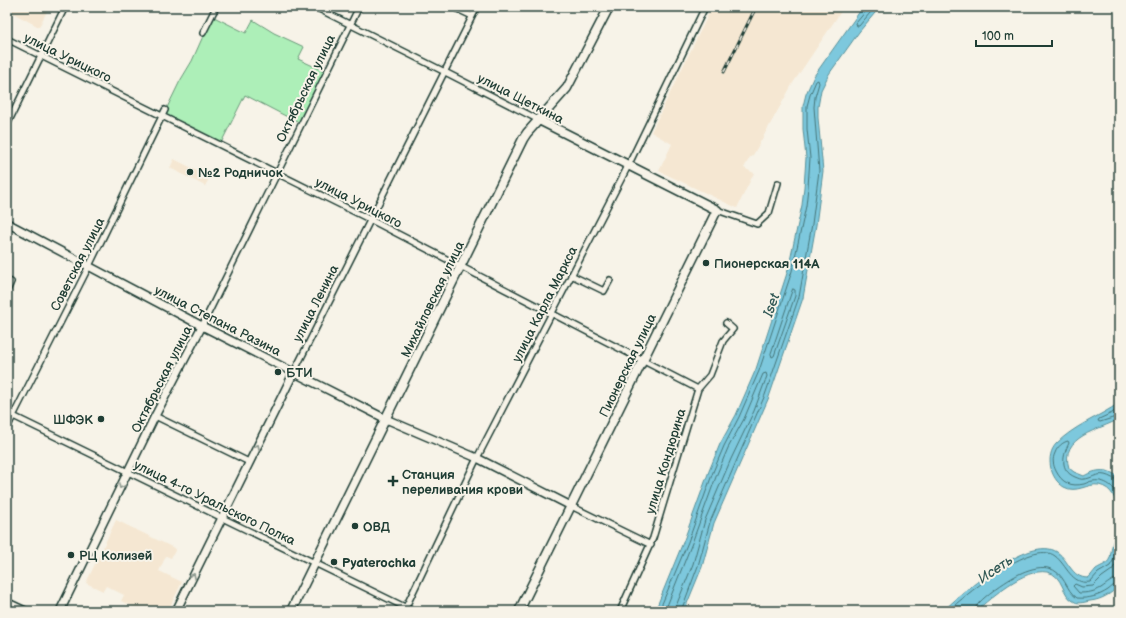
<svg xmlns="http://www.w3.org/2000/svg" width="1126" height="618" viewBox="0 0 1126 618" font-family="'Balsamiq Sans',sans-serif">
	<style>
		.built { fill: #f5e7d2 }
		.green { fill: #adefb8; stroke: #669676 }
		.water { fill: #7dc8dd; stroke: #579099 }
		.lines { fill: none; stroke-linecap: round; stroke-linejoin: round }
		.shore { stroke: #457578; stroke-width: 1 }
		.street-casing { stroke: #1f3d34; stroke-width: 8 }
		.secondary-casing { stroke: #1f3d34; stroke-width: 10 }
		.primary-casing { stroke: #1f3d34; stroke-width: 11 }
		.street { stroke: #f7f3e8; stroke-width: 5 }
		.secondary { stroke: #f7f3e8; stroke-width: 7 }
		.primary { stroke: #f7f3e8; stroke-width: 8 }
		.rail-casing { stroke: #1f3d34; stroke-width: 3 }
		.rail { stroke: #f7f3e8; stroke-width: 1.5; stroke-dasharray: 4.5; stroke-linecap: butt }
		.oneway { stroke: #8b988e }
		.poi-dot { fill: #1f3d34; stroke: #f7f3e8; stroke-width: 1.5 }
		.labels { text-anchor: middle; stroke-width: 4; stroke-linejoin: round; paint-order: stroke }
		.street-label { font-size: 13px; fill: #1f3d34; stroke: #f7f3e8 }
		.poi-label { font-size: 13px; font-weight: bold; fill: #1f3d34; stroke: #f7f3e8; text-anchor: start }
		.water-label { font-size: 14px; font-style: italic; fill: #325956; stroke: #f7f3e8 }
	</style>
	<rect width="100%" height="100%" fill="#f7f3e8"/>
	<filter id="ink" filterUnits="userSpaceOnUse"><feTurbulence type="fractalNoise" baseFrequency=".025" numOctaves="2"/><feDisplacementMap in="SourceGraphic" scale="8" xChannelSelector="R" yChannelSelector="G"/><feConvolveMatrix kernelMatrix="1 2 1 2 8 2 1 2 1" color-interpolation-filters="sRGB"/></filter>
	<g filter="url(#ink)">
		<path class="built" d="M7,7h42l-10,20 -32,-17z
			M712,7h132l-51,76 -41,74h-2l-6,11 10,5 -17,35 -78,-37 13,-27 -21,-12z
			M174,159l36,18 -5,9 -35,-18z
			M116,520l60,29 -5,9 -5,-2 -7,15 23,11 -14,29h-26l-21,-10 3,-6 -18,-9 -3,5 -17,-8z"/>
		<path class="green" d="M212,16l34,17 7,-13 21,13 30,14 -6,12 28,13 -25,52 -56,-29 -25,50 -57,-29 17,-35 12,-20z"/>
		<path class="water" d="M863,7h17l-21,25 -30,42 -8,16 -3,17v11l5,53 -7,54 -13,73 -34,99 -55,126 -12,44 -18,44h-29l29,-71 25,-69 11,-27 16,-29 20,-46 32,-99 14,-65 2,-18 2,-29 -3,-29v-23l3,-12 8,-18z
			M1119,403v16c-19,11 -60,17 -50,49l5,4 10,4c12,-7 25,-8 35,2v108c-8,8 -18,14 -29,15 -5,1 -11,3 -15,1 -14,-6 -11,-27 -28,-30 -23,-4 -55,25 -71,39h-33c19,-18 87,-77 114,-59 12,8 14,26 31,26 3,-2 5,-6 8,-9 6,-4 11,-4 14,-11 1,-4 1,-8 2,-12 5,-18 13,-55 -13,-61 -11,-2 -23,9 -35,2 -14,-8 -19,-31 -8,-43 17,-18 43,-27 63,-41z"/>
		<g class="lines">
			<path class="shore" d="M866,7v4l-10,12 1,3h2l16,-19
				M793,289l2,1v6l-21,60 -2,1 -1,-3z
				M1119,408l-7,5 -13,6 -1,2 2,1 19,-6
				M1119,480c-5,0 -9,-4 -14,-5 -9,-2 -14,4 -21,4 -3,1 -6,-1 -9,-2 -16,-7 -12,-22 -6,-34l-1,-2c-5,1 -11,6 -13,12 -3,6 -2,12 1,18 6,12 15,16 28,13 3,-1 6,-3 9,-3 12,-2 23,6 26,18
				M1119,559l-7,11 -10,7 -9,9 -11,1 -7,-3 -2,2 6,7c8,0 15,-1 22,-5 6,-4 11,-9 18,-10
				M659,611l29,-69 25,-70 11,-26 15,-29 20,-46 33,-100 14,-65 2,-19 2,-29 -3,-29v-23l3,-11 6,-14 2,-1 1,3 -4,14 -1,10 5,64 -7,53 -13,73 -34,98 -55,127 -12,44 -17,45
				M665,611l27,-68 25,-69 11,-26 16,-29 19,-45 3,-1 1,3 -13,35 -23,48 -26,61 -12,44 -17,42v5
				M948,611c18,-16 84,-73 107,-55 12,9 16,29 35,26l8,-9 12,-7 4,-7 5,-22
				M974,611c1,-10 35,-32 45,-37 8,-4 20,-8 29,-6 17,4 17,22 29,30 11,1 22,-2 31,-8 4,-3 6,-6 11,-7"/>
			<g class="street-casing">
				<path id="street" d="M315,7l130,65 94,48
					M453,7l19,9
					M203,33l13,-26
					M7,39l364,181 327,169
					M7,125l58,-118
					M717,210l40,14 12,-11 9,-30
					M571,275l33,16 6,-11
					M7,280l4,2 -4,9
					M202,326l157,-319
					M294,372l183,-365
					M7,413l406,198
					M155,416l94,46
					M7,428l82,-162 76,-156
					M571,506l80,39
					M404,611l73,-153 151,-292 77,-159
					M620,611l33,-73 45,-149 12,-14 13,-34 10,-12 -7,-6"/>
			</g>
			<g class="secondary-casing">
				<path id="secondary" d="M7,223l195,103 184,93 91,39 94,48
					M60,611l95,-195 47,-90
					M176,611l118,-239"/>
			</g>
			<g class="primary-casing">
				<path id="primary" d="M7,603l17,8
					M291,611l232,-472 4,-6 40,-45 42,-81
					M519,611l198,-401 -178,-90"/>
			</g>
			<use href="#street" class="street"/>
			<use href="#secondary" class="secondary"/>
			<use href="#primary" class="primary"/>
			<g class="rail-casing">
				<path id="rail" d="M724,72l32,-65"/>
			</g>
			<use href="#rail" class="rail"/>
		</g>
		<defs><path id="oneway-chevron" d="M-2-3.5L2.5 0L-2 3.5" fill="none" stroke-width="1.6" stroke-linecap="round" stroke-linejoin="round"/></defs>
		<g class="oneway">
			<use href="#oneway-chevron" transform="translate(257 447) rotate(-63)"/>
			<use href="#oneway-chevron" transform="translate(121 486) rotate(116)"/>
			<use href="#oneway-chevron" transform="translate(193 576) rotate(-64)"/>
		</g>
	</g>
	<g class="poi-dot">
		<circle cx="190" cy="172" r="4"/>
		<circle cx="706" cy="263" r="4"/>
		<circle cx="278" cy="372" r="4"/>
		<circle cx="101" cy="419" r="4"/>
		<path d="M391 475h4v4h4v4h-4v4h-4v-4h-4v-4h4z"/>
		<circle cx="355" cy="526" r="4"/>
		<circle cx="71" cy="555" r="4"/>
		<circle cx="334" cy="562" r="4"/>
	</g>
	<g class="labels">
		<g class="street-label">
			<text transform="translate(68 57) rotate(26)" y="5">улица Урицкого</text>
			<text transform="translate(305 88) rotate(-64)" y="5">Октябрьская улица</text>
			<text transform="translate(521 98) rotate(27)" y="5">улица Щеткина</text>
			<text transform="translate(359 202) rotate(27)" y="5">улица Урицкого</text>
			<text transform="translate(77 264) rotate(-63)" y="5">Советская улица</text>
			<text transform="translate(432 299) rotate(-64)" y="5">Михайловская улица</text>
			<text transform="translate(315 303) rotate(-63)" y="5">улица Ленина</text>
			<text transform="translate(544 304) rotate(-63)" y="5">улица Карла Маркса</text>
			<text transform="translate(218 320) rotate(27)" y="5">улица Степана Разина</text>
			<text transform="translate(627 365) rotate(-64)" y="5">Пионерская улица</text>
			<text transform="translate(161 379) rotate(-63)" y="5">Октябрьская улица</text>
			<text transform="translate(665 461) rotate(-73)" y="5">улица Кондюрина</text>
			<text transform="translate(215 502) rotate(26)" y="5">улица 4-го Уральского Полка</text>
		</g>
		<g class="poi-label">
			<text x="198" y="177">№2 Родничок</text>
			<text x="714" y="268">Пионерская 114А</text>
			<text x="286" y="377">БТИ</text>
			<text x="93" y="424" text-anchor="end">ШФЭК</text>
			<text x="402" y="479">Станция<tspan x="402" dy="15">переливания крови</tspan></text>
			<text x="363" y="531">ОВД</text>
			<text x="79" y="560">РЦ Колизей</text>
			<text x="342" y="567">Pyaterochka</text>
		</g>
		<g class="water-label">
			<text transform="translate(771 305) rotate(-71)" y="5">Iset</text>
			<text transform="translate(995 569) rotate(-34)" y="5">Исеть</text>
		</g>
	</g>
	<rect width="1126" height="618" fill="none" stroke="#f7f3e8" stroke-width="24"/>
	<rect x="12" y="12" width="1102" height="594" fill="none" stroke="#1f3d34" stroke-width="1.5" filter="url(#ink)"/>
	<path d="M976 40v6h76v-6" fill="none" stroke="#1f3d34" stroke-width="2"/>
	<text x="982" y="40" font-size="12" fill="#1f3d34" stroke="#f7f3e8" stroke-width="3" paint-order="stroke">100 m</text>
</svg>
